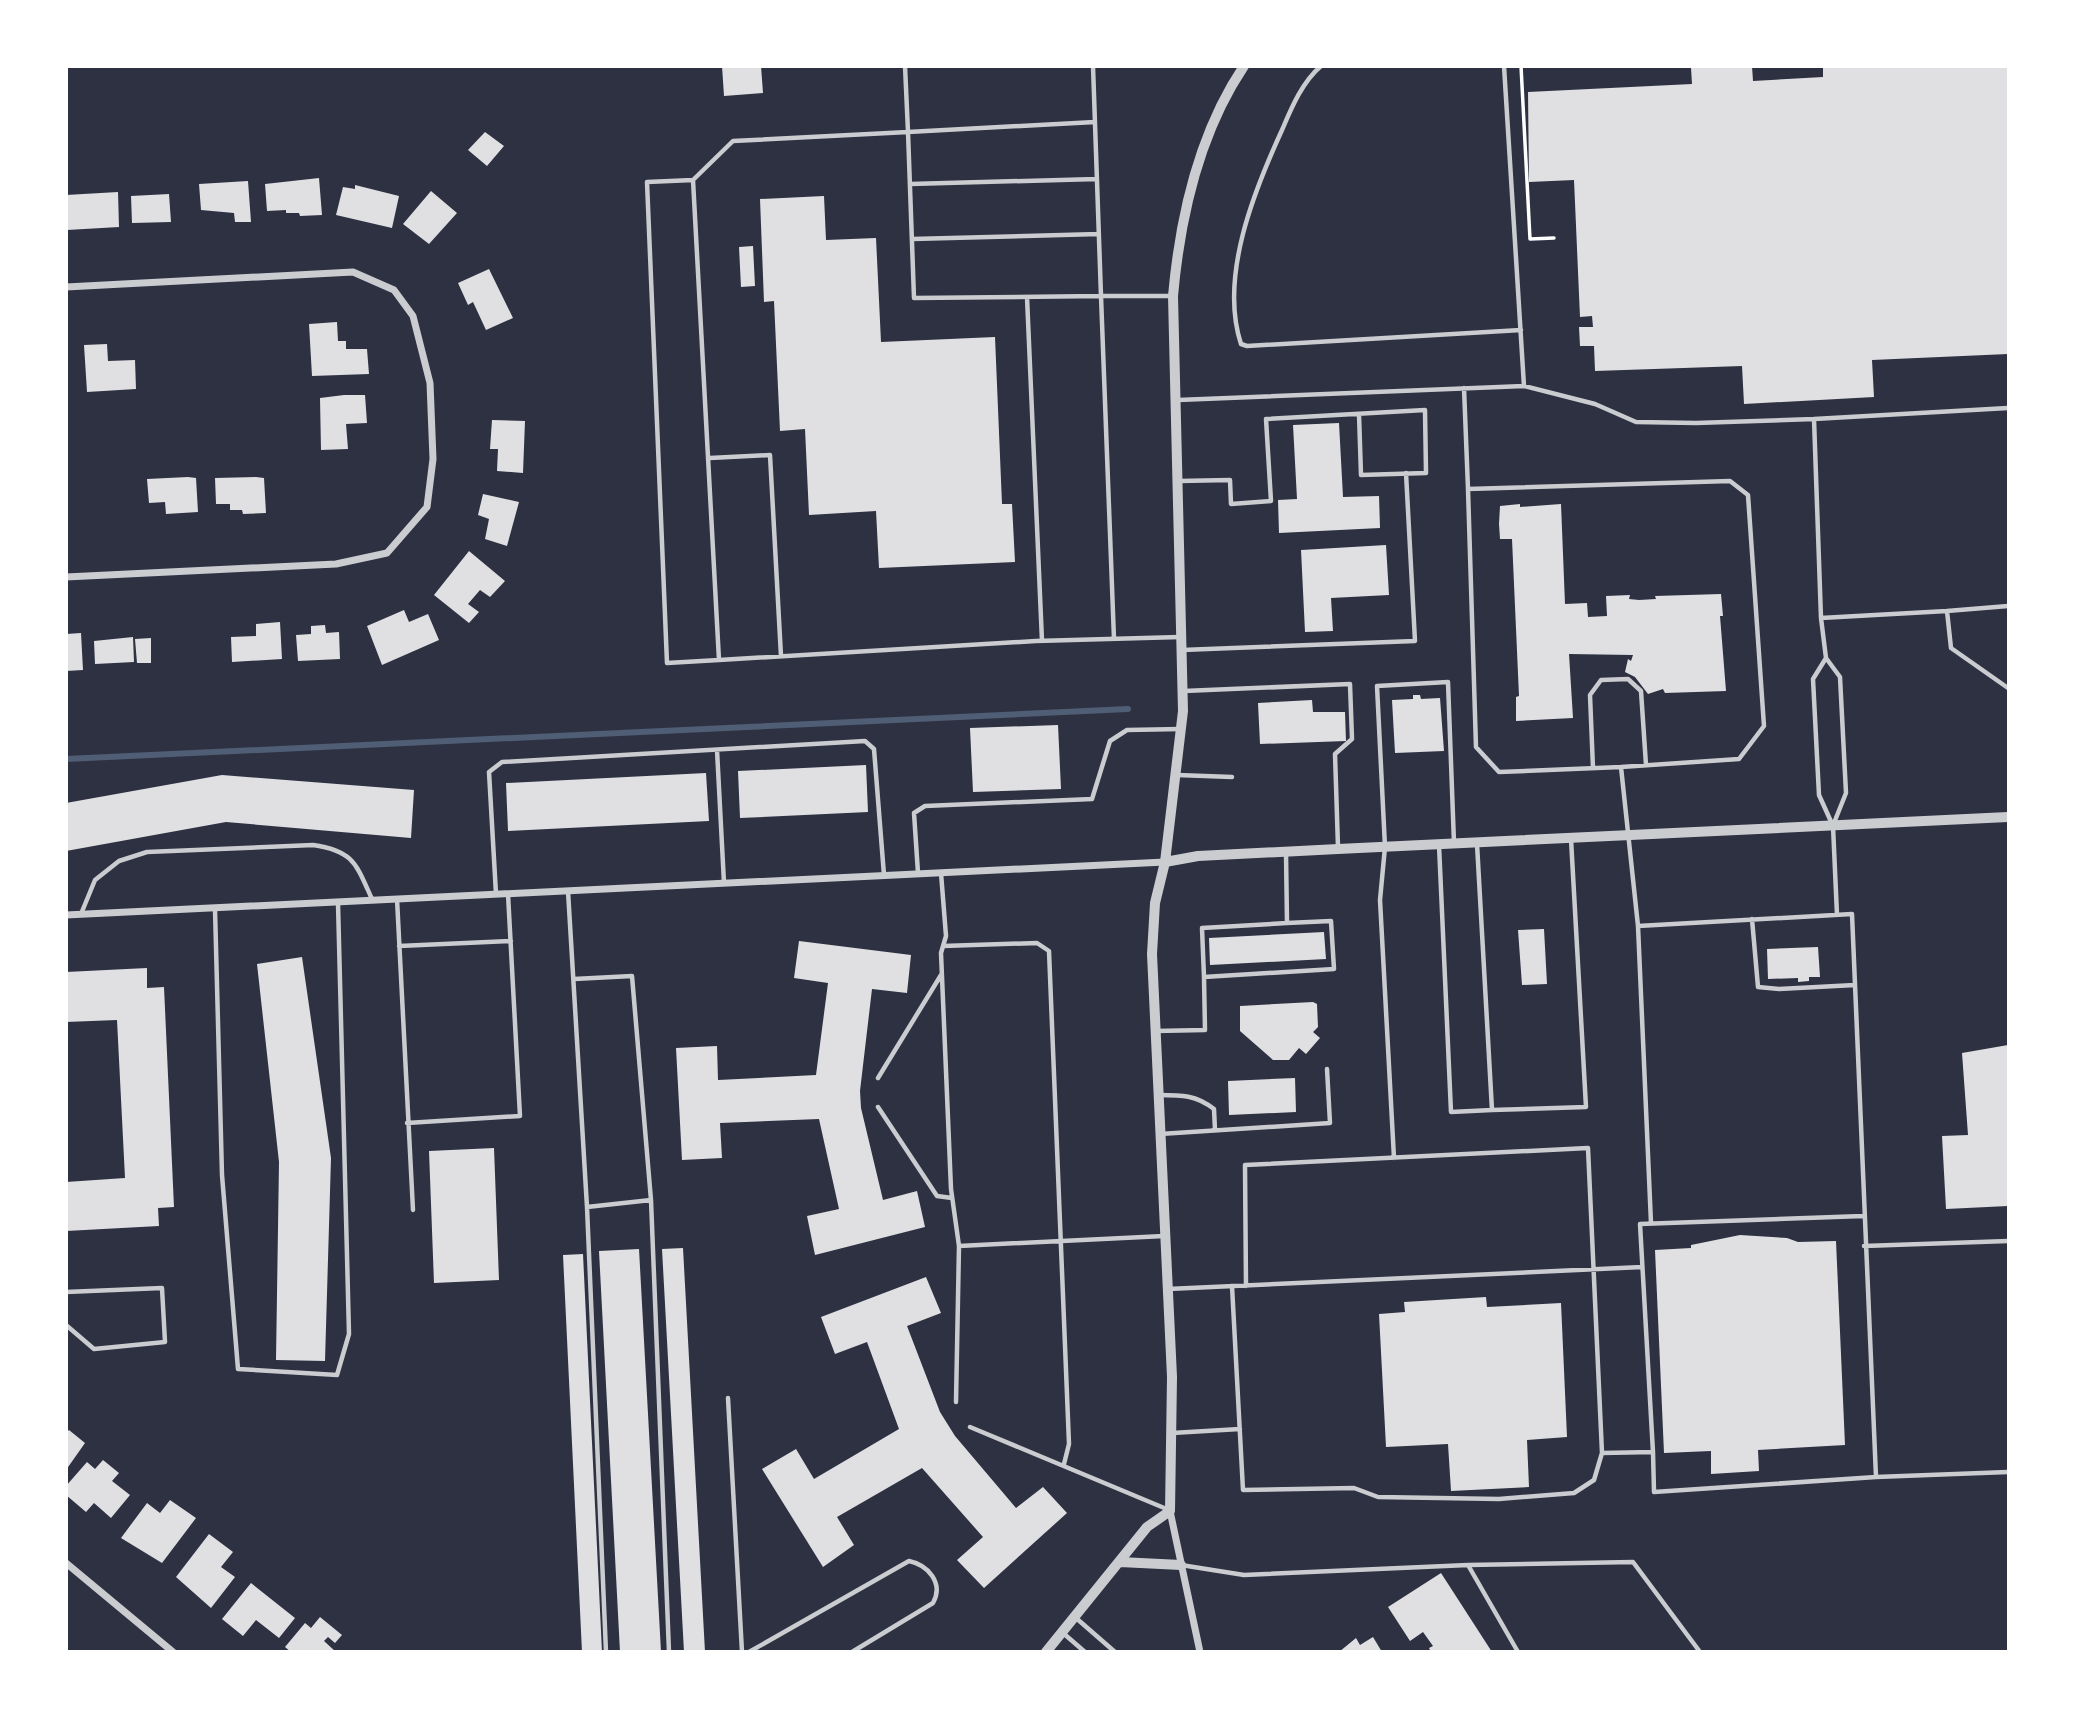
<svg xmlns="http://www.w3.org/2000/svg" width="2075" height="1718" viewBox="0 0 2075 1718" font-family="'Fira Sans',sans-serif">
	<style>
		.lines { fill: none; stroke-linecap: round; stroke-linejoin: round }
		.stream { stroke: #4f5d75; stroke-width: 6 }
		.building { fill: #e0e0e3 }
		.path { stroke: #fff; stroke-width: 3.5 }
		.service { stroke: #caccd0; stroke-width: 4.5 }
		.minor { stroke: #caccd0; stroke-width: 7 }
		.tertiary { stroke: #caccd0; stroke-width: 10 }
	</style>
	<rect width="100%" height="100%" fill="#2d3142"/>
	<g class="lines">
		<path class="stream" d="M66,759l1062,-50"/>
	</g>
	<path class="building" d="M722,66h39l2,27 -39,3z
		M1717,66h35l1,15 70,-4v-11h185v288l-136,6 2,37 -130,7 -2,-38 -147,5 -1,-25h-14l-1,-19h14l-1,-11 -12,1 -6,-137 -45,2 -1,-90 164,-8 -1,-16z
		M485,132l19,14 -17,20 -19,-16z
		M319,178l3,37 -22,1 -1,-3h-13v-3l-19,1 -2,-27z
		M248,181l3,41h-16l-1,-9 -33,-3 -2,-26z
		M355,185l44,11 -7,32 -56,-13 7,-28 12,2z
		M431,191l26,22 -28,31 -26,-20z
		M118,192l1,35 -52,3 -1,-35z
		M169,194l2,28 -39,1 -1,-27z
		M824,196l2,44 50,-2 5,104 114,-5 7,167h10l3,58 -136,6 -3,-57 -67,4 -4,-86 -25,2 -6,-130 -10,1 -4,-103z
		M753,246l2,40 -14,1 -2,-40z
		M489,269l24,49 -27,12 -13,-28 -5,3 -10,-22z
		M337,322l1,19h8v8h21l2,25 -57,2 -3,-52z
		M107,344l1,17 27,-1 1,29 -49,3 -3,-47z
		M344,395h21l2,28 -21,1 2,25 -27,1 -1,-52z
		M492,420l33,1 -2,52 -26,-2 1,-22h-8z
		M1339,423l4,74 36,-1 1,32 -101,5 -1,-33 19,-1 -4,-74z
		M188,477l8,1 2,34 -32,2 -1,-12 -16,1 -2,-24z
		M256,477l8,1 2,35 -23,1 -1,-4h-12v-6h-14l-1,-26z
		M483,494l36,8 -12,44 -22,-7 4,-20 -11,-4z
		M1520,504v3l41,-3 4,100 22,-1 1,14 19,-1 -1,-20 24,-1 -1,4 10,1 17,-1 -1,-3 66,-2 2,22h-3l6,75 -61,2 -2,-4 -15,5 -13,-17 -10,-5 3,-13 3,2 2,-6 -64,-1 4,64 -57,3v-24l3,-1 -7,-157h-12l-1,-15 1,-18z
		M1386,545l3,50 -58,3 2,33 -28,1 -4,-82z
		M469,551l36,30 -15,16 -10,-7 -12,14 11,8 -10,11 -35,-28z
		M404,610l5,12 19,-8 11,26 -57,25 -15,-39z
		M280,622l2,37 -50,3 -1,-25 25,-1v-12z
		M325,625l1,8 13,-1 1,27 -42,2 -2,-26 15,-1v-8z
		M81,633l2,37 -17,1v-37z
		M133,637l1,25 -39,2 -1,-23z
		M151,638v25h-14l-2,-24z
		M1413,695h7l1,4 19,-1 4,53 -49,2 -3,-53 21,-1z
		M1312,700l1,12h32l1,29 -86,3 -2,-41z
		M1058,725l3,64 -88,3 -3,-64z
		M866,765l2,47 -128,6 -2,-47z
		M706,773l3,48 -201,10 -2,-48z
		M222,775l192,15 -3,48 -185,-16 -160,29v-48z
		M1544,929l3,55 -25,1 -4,-55z
		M1324,932l2,27 -116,6 -1,-27z
		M799,941l112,14 -4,38 -35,-4 -12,102 1,17 22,92 34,-9 8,36 -110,28 -8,-39 32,-7 -20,-90 -99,4 2,35 -40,2 -6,-112 41,-2 1,34 98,-5 12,-92 -34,-5z
		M1818,947l2,30h-11v4l-11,1v-4l-30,1 -1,-30z
		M302,957l29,201 -6,203 -49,-1 3,-198 -22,-198z
		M147,968v20l17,-1 10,220 -16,1 1,18 -93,5v-49l59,-4 -8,-158 -51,2v-50z
		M1313,1002l4,2 1,23 -5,5 7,6 -14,16 -7,-6 -10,12h-16l-33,-29v-25z
		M2008,1045v161l-62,3 -4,-73 26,-1 -6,-82z
		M1295,1078l1,34 -67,3 -1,-34z
		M494,1148l5,132 -65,3 -5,-132z
		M1740,1235l47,3 11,4 38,-1 9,204 -87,5 1,21 -48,3v-23l-47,2 -9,-203 36,-2v-3z
		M683,1248l22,404h-21l-22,-403z
		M639,1249l22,403h-41l-21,-401z
		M583,1254l19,398h-20l-19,-397z
		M926,1277l15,36 -34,13 33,86 15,24 61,72 27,-21 24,26 -83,75 -27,-28 26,-23 -61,-69 -85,49 17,28 -31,22 -61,-98 34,-20 18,30 85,-50 -32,-87 -32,12 -14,-37z
		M1486,1297l1,10 74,-4 6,134 -40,3 2,47 -78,4 -3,-47 -62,3 -7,-133 26,-2 -1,-10z
		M69,1430l16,13 -19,27v-37z
		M103,1460l16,13 -7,8 18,14 -19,23 -17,-15 -8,9 -20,-17v-9l21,-24 8,7z
		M170,1500l26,18 -34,45 -41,-25 26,-35 13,10z
		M209,1534l24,18 -12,15 14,10 -24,31 -35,-31z
		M1441,1573l51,79h-61l-2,-4 4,-2 -10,-14 -13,9 -22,-34z
		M251,1583l44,35 -16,20 -23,-18 -13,16 -21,-17z
		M320,1617l22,18 -7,8 -7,-6 -4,4 12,11h-45l-6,-5 20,-24 6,5z
		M1373,1637l9,15h-43l17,-14 4,7z"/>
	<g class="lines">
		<path class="path" d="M1521,66l9,173 24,-1"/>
		<path class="service" d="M1093,66l8,230h70
			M1321,66c-19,16 -30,43 -39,64 -28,61 -63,147 -41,214l6,2 274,-16
			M1504,66l20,320
			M1095,122l-187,10 6,166 187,-2 13,343
			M693,180l26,480 317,-19 144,-4
			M910,184l187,-5
			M912,239l187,-5
			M1027,297l15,344
			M1464,388l4,101
			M1178,400l346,-14 71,18 41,18 60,1 118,-4 7,199 5,40 14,19 6,116 -12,30
			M1814,419l194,-11
			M710,458l60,-3 11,201
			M1179,481l51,-1 1,24 40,-3 -5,-82 159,-9 1,63 -65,2 -2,-61
			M1947,611l61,-5
			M1821,618l126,-7 4,37 57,40
			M1182,650l233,-9 -9,-168
			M1826,658l-13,21 6,116 14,31 4,89
			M719,660l-52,3 -20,-481 46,-2 40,-39 175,-9 -3,-66
			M1184,691l166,-7 2,55 -17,15 3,93
			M717,750l7,133
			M1621,767l-122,5 -23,-25 -8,-258 262,-8 18,14 16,231 -25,33 -118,8 17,159 13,297
			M1593,768l-3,-73 11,-15 27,-1 13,12 5,74
			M1177,775l55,2
			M1477,844l15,266 94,-3 -15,-268
			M1439,845l12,267 41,-2
			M1286,853l1,70 -85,5 2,49 130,-8 -3,-48 -44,2
			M918,873l-4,-60 11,-7 167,-7 18,-58 17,-11 54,-1
			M941,873l5,63 -5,17 10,236 8,57 -3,156
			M568,891l19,316 64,-7 -19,-224 -58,3
			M496,894l-7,-122 13,-10 363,-21 9,8 10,126
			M397,899l16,311
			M215,909l7,266 16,194 99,6 12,-41 -11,-431
			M81,914l14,-34 24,-19 28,-9 166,-7c41,6 43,19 59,54
			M1752,919l6,68 21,2 76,-4
			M1638,926l214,-12 24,563
			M399,946l112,-5
			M943,946l94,-3 12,8 20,493 -5,20
			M1155,1031l50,-1 -1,-53
			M878,1078l63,-103
			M1159,1095c23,0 37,0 55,14l1,21
			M878,1107l59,89 15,2
			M407,1123l113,-7 -12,-222
			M1160,1134l170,-11 -3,-54
			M1394,1158l-14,-258 5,-53 -8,-161 71,-4 6,161
			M651,1200l18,452
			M587,1207l19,445
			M959,1246l205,-10
			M1864,1246l144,-5
			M1232,1286l11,204 111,-2 24,9 121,2 75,-6 20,-13 8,-27 -14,-305 -343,17 1,121
			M1168,1289l474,-22
			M66,1292l96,-4 3,54 -71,7 -28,-24
			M728,1398l14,254
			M970,1427l199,83
			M1172,1433l68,-4
			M1653,1452l-13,-228 223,-8
			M1602,1453l51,-1 1,40 222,-15 132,-5
			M1181,1565l63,10 224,-10 50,87
			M1468,1565l165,-3 67,90
			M1076,1618l39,34
			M1063,1633l22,19
			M749,1652l160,-91c19,4 35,22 24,42l-81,49"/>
		<path class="minor" d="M66,287l287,-15 41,18 19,26 17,67 3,76 -6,48 -40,46 -51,11 -270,13
			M66,915l1099,-53
			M1170,1511l30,141
			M66,1563l107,89"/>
		<path class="tertiary" d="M1165,862l33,-6 140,-7 670,-32
			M1120,1562l61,3
			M1046,1652l101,-125 23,-16 2,-134 -20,-423 3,-51 10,-41 18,-151 -10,-415c7,-79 26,-163 71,-230"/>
	</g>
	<rect width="2075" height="1718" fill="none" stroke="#ffffff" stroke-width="136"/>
</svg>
